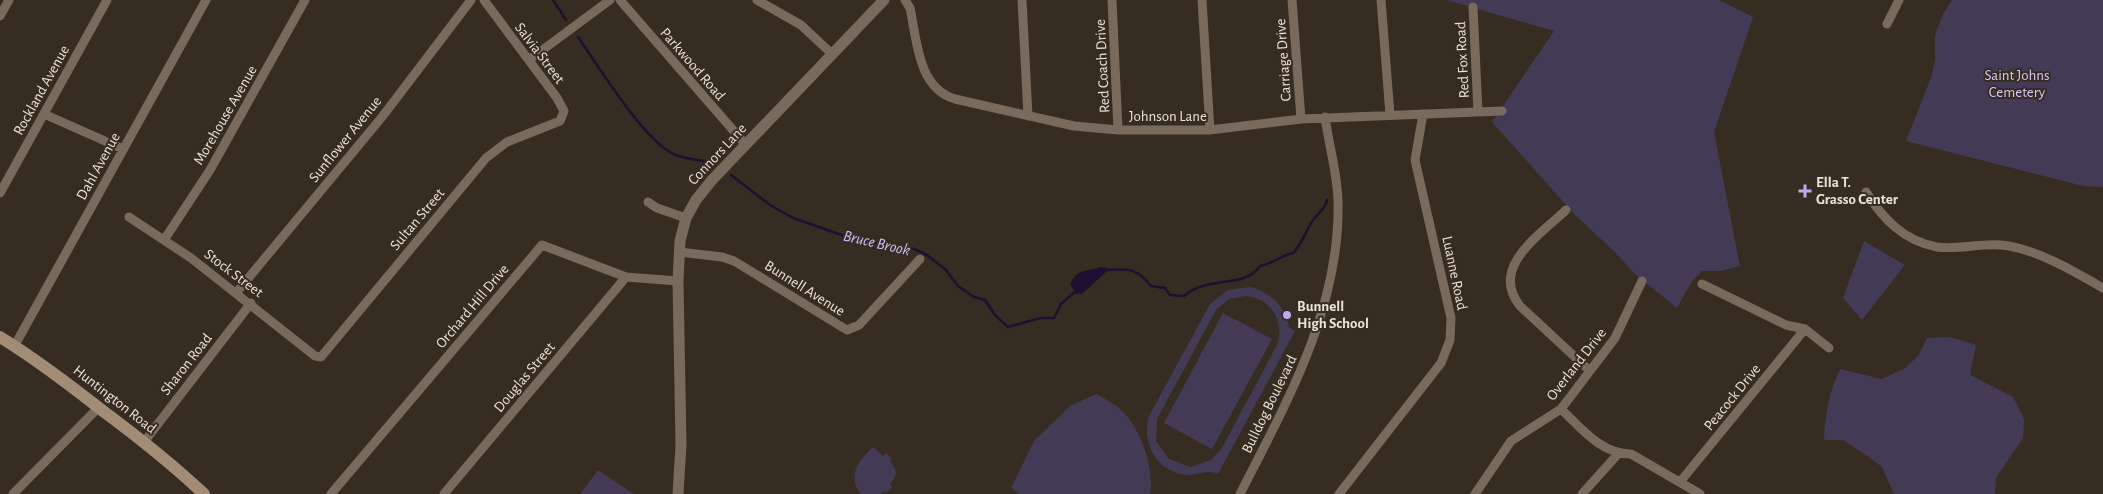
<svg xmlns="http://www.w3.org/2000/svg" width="2103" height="494" viewBox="0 0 2103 494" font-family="'Alegreya Sans',sans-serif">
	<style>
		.green { fill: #433a56; fill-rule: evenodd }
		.water { fill: #1d1030 }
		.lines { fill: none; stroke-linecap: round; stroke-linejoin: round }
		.stream { stroke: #1d1030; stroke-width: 2.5 }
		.minor { stroke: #786a5c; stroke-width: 9 }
		.tertiary { stroke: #786a5c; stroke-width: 11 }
		.secondary { stroke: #a28c75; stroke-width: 12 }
		.poi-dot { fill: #c1a8f3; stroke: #372c21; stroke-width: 2 }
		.labels { text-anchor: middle; stroke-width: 4; stroke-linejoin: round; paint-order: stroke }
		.street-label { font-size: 15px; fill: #eae2db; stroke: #372c21 }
		.park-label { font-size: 15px; fill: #d8c8fc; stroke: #372c21 }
		.poi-label { font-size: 15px; font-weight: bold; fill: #eae2db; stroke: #372c21; text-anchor: start }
		.water-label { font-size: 16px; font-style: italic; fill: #d0bbfc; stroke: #372c21 }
	</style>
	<rect width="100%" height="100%" fill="#372c21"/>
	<path class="green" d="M1447,0h272l34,17 -39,115 26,134 -19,5h-19l-10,10 -15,27 -42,-34 -20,-22 -40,-37 -83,-93 62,-91z
		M1952,0h151v187l-20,-1 -177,-45 26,-66 3,-16v-24l8,-21z
		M1864,241l41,24 -43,55 -19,-22z
		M1251,287c20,6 34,19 38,40l6,4 -77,143c-11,-5 -19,1 -30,1 -31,-2 -47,-32 -39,-59l61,-112 18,-14zM1245,296c25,2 39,23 33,47l-56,105 -11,12 -21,7 -21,-8 -13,-18 1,-22 59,-109 13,-11z
		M1223,313l49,26 -60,110 -48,-26z
		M1950,337l26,8 -6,30 43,22 11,22 -1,19 -27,40 -1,16h-101l-12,-27 -16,-12 -23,-15h-19c1,-25 5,-48 16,-71l42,10 23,-11 13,-12 9,-18z
		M1096,394c10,5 21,11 29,20 16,17 30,56 25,80h-131l-8,-6 23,-47 36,-35z
		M873,447l10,9 3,-3 5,5 -1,3c7,9 8,14 0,23l2,3 -6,6 -2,-2 -3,3h-20c-15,-18 -2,-34 12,-47z
		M598,470l36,24h-54z"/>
	<path class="water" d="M1101,267l6,1v3l-26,24 -1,-2 -4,1 -6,-10c8,-17 15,-11 31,-17z"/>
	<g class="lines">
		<path class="stream" d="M553,0l13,20
			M578,37c21,30 65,102 95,117 11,5 27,6 38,8
			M731,175l39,30 23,13 63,22 58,9 13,6 19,15 12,16 16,11 11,3 10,15 13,12 33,-9h13l7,-14 16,-14
			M1105,270c22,-1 31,-3 46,16l14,2 5,7 14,1c23,-21 61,-7 76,-30 14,-3 22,-11 33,-13 8,-8 13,-21 18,-30 5,-9 14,-12 16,-23"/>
		<path class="minor" d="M620,0l126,145
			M757,0l44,25 31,29
			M905,0l5,8c7,33 8,80 45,91l119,27 44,4h92l91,-11 201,-8
			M1022,0l6,116
			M1112,0l6,130
			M1202,0l8,130
			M1292,0l9,119
			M1381,0l9,115
			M1473,7l5,105
			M0,16l9,-16
			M1887,24l12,-24
			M529,60l81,-60
			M44,114l79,35
			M1866,192c17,27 38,49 71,55 20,3 43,-4 64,-2 34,3 74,27 102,43
			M0,193l107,-193
			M648,202l9,6 29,10
			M1566,210c-26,25 -77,57 -46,96l70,65
			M129,217l62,41 124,98 6,1 165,-199 21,-16 53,-21 4,-10 -7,-13 -73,-98
			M164,240l46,-70 95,-170
			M679,252l43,5 12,4 113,69 12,-5 61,-66
			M1702,284l84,41 19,4 24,19
			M236,293l146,-176 89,-117
			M15,345l191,-345
			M1561,409c20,19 40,45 70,45l69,40
			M144,442l107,-139
			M1680,482l125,-153
			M13,494l86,-87
			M331,494l211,-249 84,32 52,4
			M444,494l182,-217
			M1240,494c47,-92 101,-187 98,-294 -1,-28 -9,-54 -13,-83
			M1339,494l102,-131 9,-23 1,-22 -36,-158 8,-46
			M1475,494l36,-53 50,-32 54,-71 27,-57
			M1582,494l36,-40"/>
		<path class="tertiary" d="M678,494l3,-49 -3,-164 2,-40 6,-23 10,-18 16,-20 172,-180"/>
		<path class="secondary" d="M0,337c36,22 70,48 103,74 35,26 69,53 101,83"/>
	</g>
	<g class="poi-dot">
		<path d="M1802.5 183.5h5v5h5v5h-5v5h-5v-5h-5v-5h5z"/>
		<circle cx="1287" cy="315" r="5"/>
	</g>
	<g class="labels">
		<g class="street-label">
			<text transform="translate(540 53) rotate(53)" y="5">Salvia Street</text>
			<text transform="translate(1283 60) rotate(-94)" y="5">Carriage Drive</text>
			<text transform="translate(1462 60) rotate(-93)" y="5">Red Fox Road</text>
			<text transform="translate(693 64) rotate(49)" y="5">Parkwood Road</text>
			<text transform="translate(1102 66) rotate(-93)" y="5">Red Coach Drive</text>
			<text transform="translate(41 90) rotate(-61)" y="5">Rockland Avenue</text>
			<text transform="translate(225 115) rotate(-60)" y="5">Morehouse Avenue</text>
			<text x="1168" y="121">Johnson Lane</text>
			<text transform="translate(345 139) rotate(-51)" y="5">Sunflower Avenue</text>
			<text transform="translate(717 154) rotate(-47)" y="5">Connors Lane</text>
			<text transform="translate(98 166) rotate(-61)" y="5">Dahl Avenue</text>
			<text transform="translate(417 219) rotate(-50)" y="5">Sultan Street</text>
			<text transform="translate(234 273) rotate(37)" y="5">Stock Street</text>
			<text transform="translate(1455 273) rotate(78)" y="5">Luanne Road</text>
			<text transform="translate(805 288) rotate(32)" y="5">Bunnell Avenue</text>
			<text transform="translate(472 306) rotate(-50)" y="5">Orchard Hill Drive</text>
			<text transform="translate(186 364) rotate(-52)" y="5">Sharon Road</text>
			<text transform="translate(1576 364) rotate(-52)" y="5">Overland Drive</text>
			<text transform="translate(524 377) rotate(-50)" y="5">Douglas Street</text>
			<text transform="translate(1732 397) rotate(-51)" y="5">Peacock Drive</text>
			<text transform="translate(115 399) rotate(38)" y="5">Huntington Road</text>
			<text transform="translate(1269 404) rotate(-64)" y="5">Bulldog Boulevard</text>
		</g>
		<g class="park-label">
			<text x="2017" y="80">Saint Johns<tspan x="2017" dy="17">Cemetery</tspan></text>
		</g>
		<g class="poi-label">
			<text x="1816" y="187">Ella T.<tspan x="1816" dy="17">Grasso Center</tspan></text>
			<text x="1297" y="311">Bunnell<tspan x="1297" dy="17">High School</tspan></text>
		</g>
		<g class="water-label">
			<text transform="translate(877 242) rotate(13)" y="6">Bruce Brook</text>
		</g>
	</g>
</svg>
